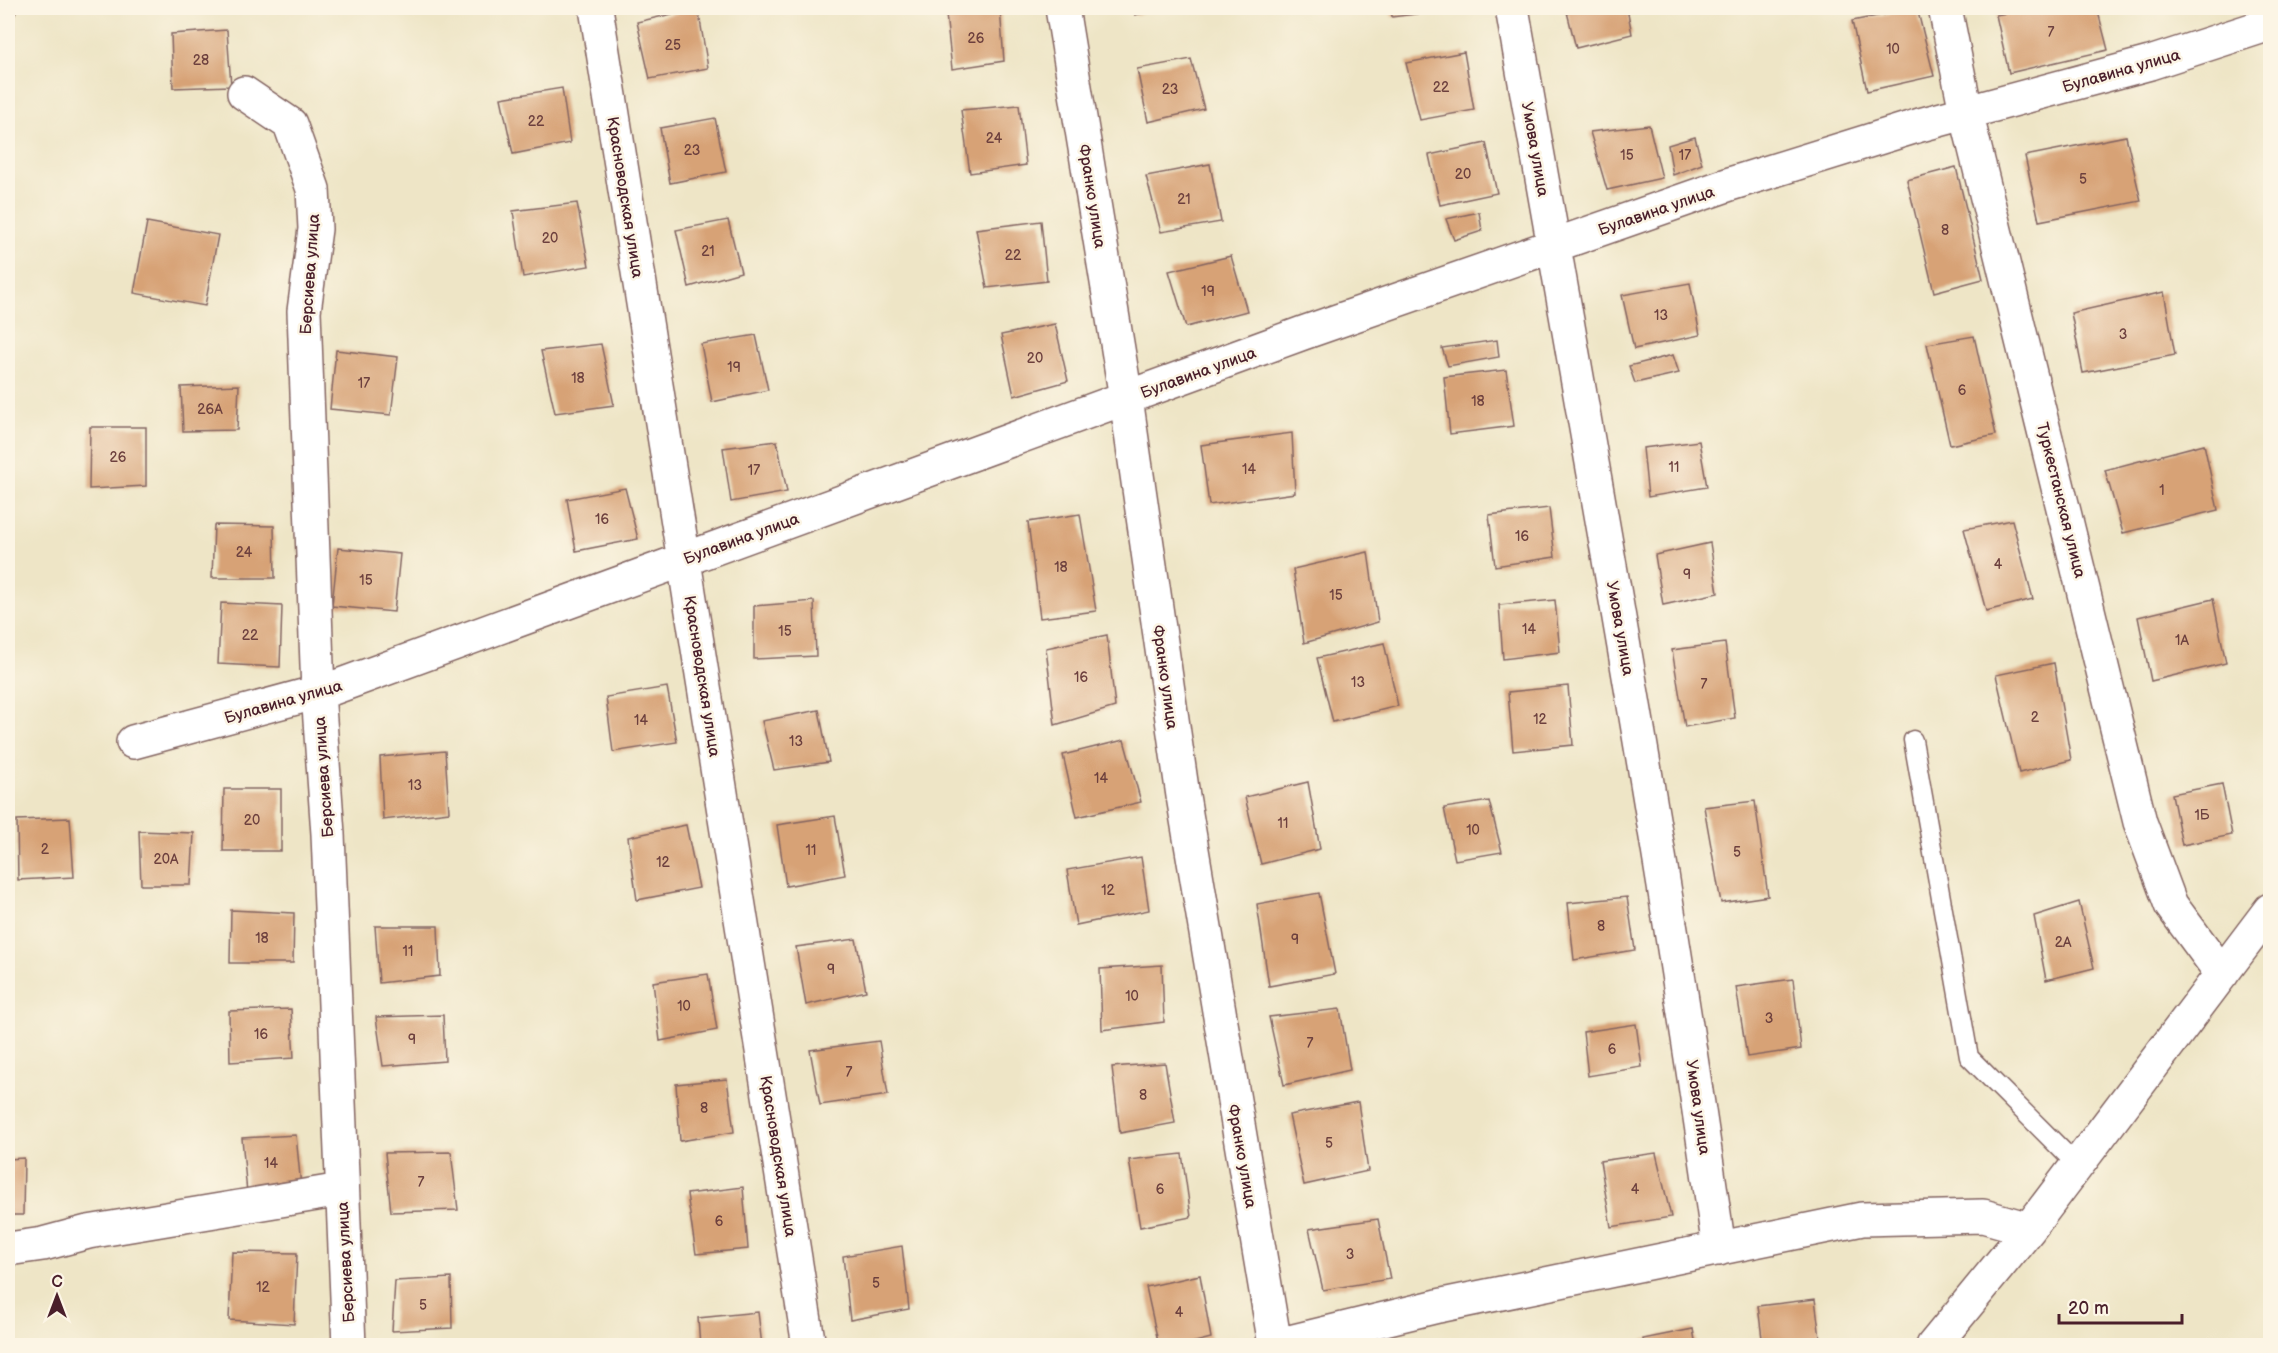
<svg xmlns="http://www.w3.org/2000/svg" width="2278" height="1353" viewBox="0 0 2278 1353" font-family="'Balsamiq Sans',sans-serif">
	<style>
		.building { fill: #d7a276 }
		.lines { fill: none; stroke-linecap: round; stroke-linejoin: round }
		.service-casing { stroke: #836461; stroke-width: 21 }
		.minor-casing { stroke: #836461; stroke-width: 36 }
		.service { stroke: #fff; stroke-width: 18 }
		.minor { stroke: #fff; stroke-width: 33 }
		.labels { text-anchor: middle; stroke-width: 5; stroke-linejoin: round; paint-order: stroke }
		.number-label { font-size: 14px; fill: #6d403e }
		.street-label { font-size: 16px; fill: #4a1f2b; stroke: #fcf5e5 }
	</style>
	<rect width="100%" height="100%" fill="#fcf5e5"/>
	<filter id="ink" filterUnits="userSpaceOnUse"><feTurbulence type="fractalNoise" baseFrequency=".0167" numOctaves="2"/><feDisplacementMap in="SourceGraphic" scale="12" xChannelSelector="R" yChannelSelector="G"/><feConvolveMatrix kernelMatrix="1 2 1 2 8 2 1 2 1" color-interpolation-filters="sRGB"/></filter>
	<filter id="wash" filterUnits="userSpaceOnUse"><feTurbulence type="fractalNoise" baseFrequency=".008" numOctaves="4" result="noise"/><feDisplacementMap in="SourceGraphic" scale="24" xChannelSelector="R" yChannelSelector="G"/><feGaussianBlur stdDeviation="1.35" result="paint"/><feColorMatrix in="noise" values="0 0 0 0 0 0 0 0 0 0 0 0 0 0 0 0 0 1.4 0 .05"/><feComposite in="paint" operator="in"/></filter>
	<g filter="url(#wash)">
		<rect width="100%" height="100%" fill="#eee5c6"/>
		<g id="blocks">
			<path class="building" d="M8,8h10l-10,21z
				M698,8l10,60 -58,11 -13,-57z
				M982,8h18l4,53 -52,8 -6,-55z
				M1133,8h28l-26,7z
				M1391,8h56v2l-55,7z
				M1566,8h61l5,26 -56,14z
				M1917,8l17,68 -67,15 -15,-70z
				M2031,8h66l11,42 -99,23 -13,-58z
				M227,30l4,56 -58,2 -2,-54z
				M1464,52l10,58 -54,10 -14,-57z
				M1191,59l13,50 -56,13 -11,-53z
				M562,88l8,55 -57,11 -12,-56z
				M1019,105l7,60 -56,8 -9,-63z
				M715,118l11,54 -56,11 -10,-55z
				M1649,125l13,53 -55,12 -17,-58z
				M2126,136l15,65 -102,20 -14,-65z
				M1695,137l7,27 -29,11 -5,-30z
				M1486,143l11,50 -57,12 -11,-50z
				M1210,164l11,58 -60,10 -15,-56z
				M1956,167l27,112 -49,13 -27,-112z
				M577,203l12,63 -66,11 -10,-66z
				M1479,212l3,19 -28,9 -8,-21z
				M728,220l13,52 -52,15 -13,-57z
				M1041,221l6,60 -60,7 -11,-59z
				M147,222l71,13 -13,71 -71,-13z
				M1231,256l16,55 -61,16 -17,-56z
				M1690,283l10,52 -66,14 -12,-54z
				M2164,292l11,63 -92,18 -12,-60z
				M1055,324l13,57 -54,15 -13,-61z
				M756,335l12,55 -56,12 -11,-58z
				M1974,336l22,99 -46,10 -23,-101z
				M1497,340l2,17 -51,9 -6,-18z
				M601,344l13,61 -59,8 -14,-62z
				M336,350l62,7 -7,58 -61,-6z
				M1673,355l6,18 -44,10 -6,-17z
				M1506,370l8,56 -64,8 -6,-57z
				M239,385l-2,45 -54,1 -2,-44z
				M90,427h56v59l-57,3z
				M1292,433l3,60 -86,12 -8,-60z
				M777,441l10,51 -56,10 -8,-54z
				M1699,441l8,46 -59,10 -5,-49z
				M2204,444l14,66 -95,23 -18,-63z
				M625,488l13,51 -62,12 -9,-52z
				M1549,508l6,49 -60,9 -6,-51z
				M1080,514l16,97 -56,7 -12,-96z
				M2012,520l21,79 -47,12 -22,-82z
				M214,525l60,1 1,52h-63z
				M1710,543l8,50 -55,12 -8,-50z
				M338,548l62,6 -6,58 -62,-6z
				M1368,552l10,70 -74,21 -11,-74z
				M2213,599l13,64 -75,18 -13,-64z
				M1555,600l5,52 -57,7 -4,-54z
				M814,601l2,55 -62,3v-53z
				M221,603l61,3 -2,61 -62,-3z
				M1107,635l8,72 -60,18 -9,-77z
				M1384,643l14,63 -65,16 -16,-64z
				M1725,643l10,75 -50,9 -13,-77z
				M2054,663l17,97 -52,13 -23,-98z
				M1568,686l5,59 -60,6 -5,-59z
				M667,687l10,55 -64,10 -7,-55z
				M819,710l10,52 -55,8 -12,-49z
				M1124,740l17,62 -64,15 -14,-62z
				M445,751l4,61 -66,8 -3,-63z
				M1308,782l12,67 -59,15 -16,-67z
				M2222,784l10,51 -50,10 -10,-51z
				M224,789h57v62h-58z
				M1489,801l13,51 -47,8 -11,-52z
				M1755,801l13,95 -47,7 -17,-96z
				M835,816l10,59 -59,11 -9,-61z
				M70,818l4,59 -56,3 -1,-60z
				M686,825l13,63 -62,12 -9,-63z
				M139,831l55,2 -3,52h-50z
				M1141,857l8,53 -73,15 -9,-55z
				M1319,893l16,81 -66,12 -12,-82z
				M1627,897l8,53 -61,10 -6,-57z
				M2079,902l15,66 -48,12 -12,-64z
				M231,910l63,3 -1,50h-63z
				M375,926h63l2,50 -61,7z
				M856,939l10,52 -60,14 -10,-58z
				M1162,965l2,57 -62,8 -2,-61z
				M708,974l9,56 -57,11 -7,-59z
				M1793,979l8,70 -54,8 -11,-70z
				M291,1009l3,49 -64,4 -1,-51z
				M1340,1009l10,61 -66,15 -15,-68z
				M443,1015l2,46 -62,5 -7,-49z
				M1636,1024l6,43 -54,9 -5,-44z
				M879,1041l9,54 -68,10 -10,-55z
				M1165,1063l10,60 -55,10 -8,-66z
				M727,1079l7,53 -54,9 -4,-57z
				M1358,1102l10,69 -64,14 -15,-70z
				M296,1135l5,52 -54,6 -5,-55z
				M451,1152l7,58 -67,2 -6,-59z
				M1656,1153l15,64 -60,10 -11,-66z
				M1182,1154l9,63 -51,10 -11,-67z
				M24,1158l-1,57h-15v-56z
				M743,1187l5,62 -52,5 -9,-60z
				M1378,1219l12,60 -67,11 -14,-61z
				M902,1246l7,63 -59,11 -7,-64z
				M232,1252l65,1 -3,71 -65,-4z
				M1200,1275l11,63 -31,8h-21l-13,-59z
				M451,1278l1,50 -60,3 3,-50z
				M1815,1299l6,47h-58l-5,-40z
				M758,1312l4,34h-62l-2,-28z
				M1693,1329l3,17h-52l-1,-7z"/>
		</g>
	</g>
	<g filter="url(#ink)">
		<use href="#blocks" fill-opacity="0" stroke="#836461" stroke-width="1.5"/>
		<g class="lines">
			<g class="service-casing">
				<path id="service" d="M1913,740l56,317 108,108"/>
			</g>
			<g class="minor-casing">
				<path id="minor" d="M596,8l213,1338
					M1062,8l64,390 57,398 92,549
					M1512,8c72,413 149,826 207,1241
					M1945,8l21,104 174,710 31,83 51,69
					M244,93l46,31 23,65 2,40 -11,82 14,381 10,142 21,512
					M133,742l200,-54 970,-355 427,-149 190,-59 230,-62 120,-39
					M8,1249l35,-5 45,-12 253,-42
					M1273,1346l165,-40 424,-87 121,-3 46,13
					M1933,1346l96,-117 241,-319"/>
			</g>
			<use href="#service" class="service"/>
			<use href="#minor" class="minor"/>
		</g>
	</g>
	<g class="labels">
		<g class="number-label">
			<text x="2051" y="37">7</text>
			<text x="976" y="43">26</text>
			<text x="673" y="50">25</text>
			<text x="1893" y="54">10</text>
			<text x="201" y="65">28</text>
			<text x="1441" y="92">22</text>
			<text x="1170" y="94">23</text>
			<text x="536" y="126">22</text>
			<text x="994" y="143">24</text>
			<text x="692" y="155">23</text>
			<text x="1627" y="160">15</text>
			<text x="1685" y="160">17</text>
			<text x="1463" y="179">20</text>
			<text x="2083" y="184">5</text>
			<text x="1184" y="204">21</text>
			<text x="1945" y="235">8</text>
			<text x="550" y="243">20</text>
			<text x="708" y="256">21</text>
			<text x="1013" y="260">22</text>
			<text x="1208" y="296">19</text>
			<text x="1661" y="320">13</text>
			<text x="2123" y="339">3</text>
			<text x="1035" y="363">20</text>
			<text x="734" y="372">19</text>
			<text x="578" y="383">18</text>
			<text x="364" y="388">17</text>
			<text x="1962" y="395">6</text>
			<text x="1478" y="406">18</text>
			<text x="210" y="414">26А</text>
			<text x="118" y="462">26</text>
			<text x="1674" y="472">11</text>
			<text x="1249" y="474">14</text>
			<text x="754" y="475">17</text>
			<text x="2162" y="495">1</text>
			<text x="602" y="524">16</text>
			<text x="1522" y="541">16</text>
			<text x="244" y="557">24</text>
			<text x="1998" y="569">4</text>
			<text x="1061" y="572">18</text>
			<text x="1687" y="579">9</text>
			<text x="366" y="585">15</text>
			<text x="1336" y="600">15</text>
			<text x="1529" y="634">14</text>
			<text x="785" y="636">15</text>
			<text x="250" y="640">22</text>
			<text x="2182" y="645">1А</text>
			<text x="1081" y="682">16</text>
			<text x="1358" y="687">13</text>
			<text x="1704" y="689">7</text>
			<text x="2035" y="722">2</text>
			<text x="1540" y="724">12</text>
			<text x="641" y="725">14</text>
			<text x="796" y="746">13</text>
			<text x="1101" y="783">14</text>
			<text x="415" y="790">13</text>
			<text x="2202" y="820">1Б</text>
			<text x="252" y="825">20</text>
			<text x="1283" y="828">11</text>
			<text x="1473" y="835">10</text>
			<text x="45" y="854">2</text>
			<text x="811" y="855">11</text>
			<text x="1737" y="857">5</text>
			<text x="166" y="864">20А</text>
			<text x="663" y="867">12</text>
			<text x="1108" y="895">12</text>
			<text x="1601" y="931">8</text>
			<text x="262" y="943">18</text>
			<text x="1295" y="944">9</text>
			<text x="2063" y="947">2А</text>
			<text x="408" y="956">11</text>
			<text x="831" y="974">9</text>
			<text x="1132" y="1001">10</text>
			<text x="684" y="1011">10</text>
			<text x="1769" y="1023">3</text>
			<text x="261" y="1039">16</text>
			<text x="412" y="1044">9</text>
			<text x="1310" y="1048">7</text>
			<text x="1612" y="1054">6</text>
			<text x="849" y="1077">7</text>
			<text x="1143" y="1100">8</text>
			<text x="704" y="1113">8</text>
			<text x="1329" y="1148">5</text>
			<text x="271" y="1168">14</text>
			<text x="421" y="1187">7</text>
			<text x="1160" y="1194">6</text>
			<text x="1635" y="1194">4</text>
			<text x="719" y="1226">6</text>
			<text x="1350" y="1259">3</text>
			<text x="876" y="1288">5</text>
			<text x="263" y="1292">12</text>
			<text x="423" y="1310">5</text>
			<text x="1179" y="1317">4</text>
		</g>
		<g class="street-label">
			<text transform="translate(2121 70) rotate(-16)" y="6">Булавина улица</text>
			<text transform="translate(1536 149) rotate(80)" y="6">Умова улица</text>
			<text transform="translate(1093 196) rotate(81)" y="6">Франко улица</text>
			<text transform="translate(626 197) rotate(81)" y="6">Красноводская улица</text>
			<text transform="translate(1656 210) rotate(-19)" y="6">Булавина улица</text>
			<text transform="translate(309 274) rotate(-86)" y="6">Берсиева улица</text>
			<text transform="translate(1198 372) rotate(-20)" y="6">Булавина улица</text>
			<text transform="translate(2062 500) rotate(76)" y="6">Туркестанская улица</text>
			<text transform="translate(741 538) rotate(-20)" y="6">Булавина улица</text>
			<text transform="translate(1621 628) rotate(80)" y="6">Умова улица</text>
			<text transform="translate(703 676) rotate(81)" y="6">Красноводская улица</text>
			<text transform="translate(1166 677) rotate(82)" y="6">Франко улица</text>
			<text transform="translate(283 701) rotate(-16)" y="6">Булавина улица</text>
			<text transform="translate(323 777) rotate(-94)" y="6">Берсиева улица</text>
			<text transform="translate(1699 1107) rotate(82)" y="6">Умова улица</text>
			<text transform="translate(779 1156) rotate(81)" y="6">Красноводская улица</text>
			<text transform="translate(1243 1156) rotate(80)" y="6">Франко улица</text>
			<text transform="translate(345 1262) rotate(-93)" y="6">Берсиева улица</text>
		</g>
	</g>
	<rect width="2278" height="1353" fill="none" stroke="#fcf5e5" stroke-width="30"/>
	<g transform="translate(57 1296)" stroke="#fcf5e5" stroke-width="4.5" paint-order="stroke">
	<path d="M0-4.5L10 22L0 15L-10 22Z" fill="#4a1f2b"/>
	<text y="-9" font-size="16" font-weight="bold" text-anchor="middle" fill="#4a1f2b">С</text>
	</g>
	<path d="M2059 1314v9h123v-9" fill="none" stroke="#4a1f2b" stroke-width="3"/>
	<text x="2068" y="1314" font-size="18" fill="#4a1f2b" stroke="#fcf5e5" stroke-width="4.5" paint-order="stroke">20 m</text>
</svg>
